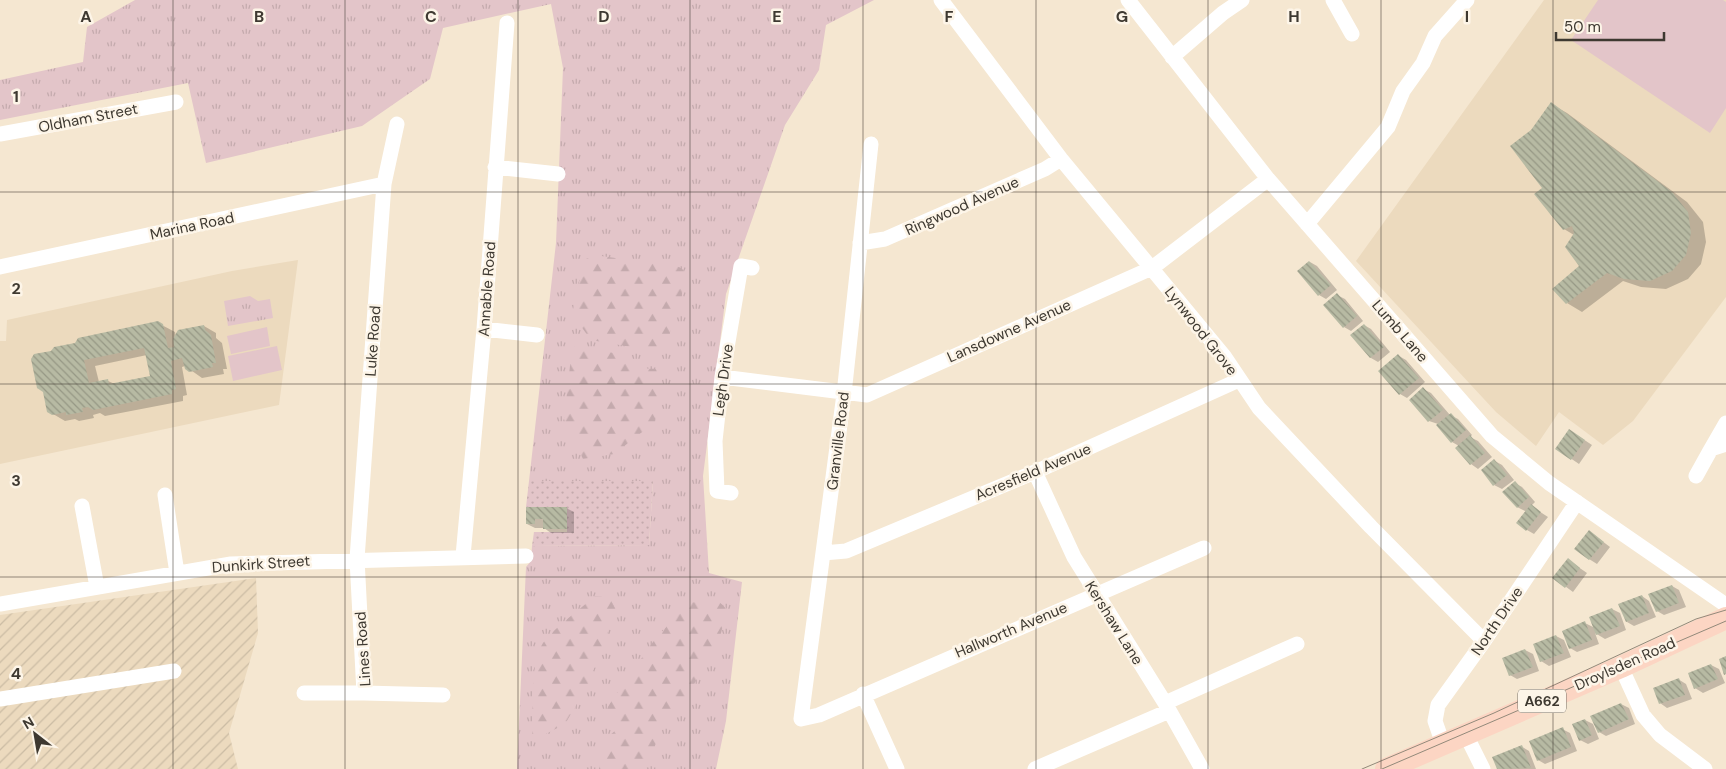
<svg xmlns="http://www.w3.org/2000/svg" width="1726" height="769" viewBox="0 0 1726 769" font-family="'DM Sans',sans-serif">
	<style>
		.built { fill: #ecdabe }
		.industrial { fill: url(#industrial-furrows) }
		.grass { fill: url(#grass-tufts) }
		.forest { fill: url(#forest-firs) }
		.garden { fill: url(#garden-dots) }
		.pitch { fill: #e3c5c9 }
		.shadow { fill: #0003; fill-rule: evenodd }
		.building { fill: url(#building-back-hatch); fill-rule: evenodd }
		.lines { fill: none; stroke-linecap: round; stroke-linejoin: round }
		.minor { stroke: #fff; stroke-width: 15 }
		.primary { stroke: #fcd5c3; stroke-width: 22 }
		.tram { stroke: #92897a; stroke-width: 1 }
		.grid { fill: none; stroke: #3e3931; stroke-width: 1; stroke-opacity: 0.55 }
		.labels { text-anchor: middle; stroke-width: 5; stroke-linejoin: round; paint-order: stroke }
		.shield { fill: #fdf5e8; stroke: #777168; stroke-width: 1 }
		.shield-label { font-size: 14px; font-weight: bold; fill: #3e3931 }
		.street-label { font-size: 15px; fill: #3e3931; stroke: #fdf5e8 }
		.grid-label { font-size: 16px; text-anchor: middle; font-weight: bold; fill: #3e3931; stroke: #fdf5e8; stroke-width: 5; stroke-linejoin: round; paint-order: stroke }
	</style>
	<defs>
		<pattern id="industrial-furrows" width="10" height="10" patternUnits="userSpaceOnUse" patternTransform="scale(1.25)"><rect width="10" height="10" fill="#ecdabe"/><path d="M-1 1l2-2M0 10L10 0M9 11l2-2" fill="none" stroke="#cbbca4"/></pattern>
		<pattern id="grass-tufts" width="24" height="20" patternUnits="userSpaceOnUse" patternTransform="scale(1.25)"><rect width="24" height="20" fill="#e3c5c9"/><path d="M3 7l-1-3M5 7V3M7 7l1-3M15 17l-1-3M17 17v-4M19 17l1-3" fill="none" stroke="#c4aaad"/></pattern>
		<pattern id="forest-firs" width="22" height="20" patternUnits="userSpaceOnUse" patternTransform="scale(1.25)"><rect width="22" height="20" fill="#e3c5c9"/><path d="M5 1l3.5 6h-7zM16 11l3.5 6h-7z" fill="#c4aaad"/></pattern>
		<pattern id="garden-dots" width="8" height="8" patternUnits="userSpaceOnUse" patternTransform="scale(1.25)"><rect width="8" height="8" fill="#e3c5c9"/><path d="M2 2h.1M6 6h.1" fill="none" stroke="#c4aaad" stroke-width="1.8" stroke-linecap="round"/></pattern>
		<pattern id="building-back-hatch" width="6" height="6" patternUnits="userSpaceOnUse" patternTransform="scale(1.25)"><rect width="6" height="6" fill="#b7baa3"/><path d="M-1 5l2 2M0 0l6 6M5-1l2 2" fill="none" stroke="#969885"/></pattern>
	</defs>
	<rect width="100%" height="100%" fill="#f5e7d1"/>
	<path class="built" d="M1544,0h182v297l-93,124 -30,24 -44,-33 -23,34 -40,-34 -140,-151z
		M298,260l-19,145 -279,59v-123h6l1,-21 225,-49z"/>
	<path class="industrial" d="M256,578l2,55 -29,100 9,36h-238v-154z"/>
	<path class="grass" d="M135,0h739l-48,25 -7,45 -34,55 -59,169 -23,182 6,97 33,9 -16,139 -10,48h-199l9,-202 5,-6 1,-15 117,-1 4,-64h-124l27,-238 7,-175 -12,-64 -108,24 -13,51 -68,47 -156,37 -18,-80 -188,37v-40l83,-18 4,-35z
		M250,296l8,5 12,-2 3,19 -45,8 -4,-25z"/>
	<path class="forest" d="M594,255l85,12 9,6 -21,70 -6,6 -30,-2 -40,-7 -19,-26 12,-54z
		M577,345l41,9c11,17 27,14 45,15l-8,53 -41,32 -31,5 -19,-40 8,-71z
		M595,596l15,1 6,13 -28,75 -23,39 -25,13 -8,-2c1,-24 -2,-73 11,-92 14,-18 35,-32 52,-47z
		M717,600l10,9 -8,32 -29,50 -25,31 -20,47h-46l4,-28 13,-11 -1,-11 -8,-9 1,-4 45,-64 34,-39z"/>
	<path class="garden" d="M529,481h124l-4,64 -117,1 2,-14h33v-25h-41z"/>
	<path class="pitch" d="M1598,0h125l3,2v106l-16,25 -139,-93z
		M267,327l3,19 -39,8 -4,-18z
		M277,346l5,24 -49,11 -5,-25z"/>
	<path class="shadow" d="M1551,104l16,9 120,89 16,20 3,20 -5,22 -13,15 -22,10 -25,-2 -18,-6 -41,31 -15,-9 14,-37 -7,-31 -10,-6 -20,-41 -13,-57z
		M1310,262l7,4 20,24 -11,9 -7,-4z
		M1337,295l8,4 18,22 -12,10 -7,-4z
		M158,323l17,9 1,5 28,-11 12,7v5l6,5 5,26h-4l1,5 -22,4 -17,-12 -3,1 5,28 -4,1v5l-78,15 -5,-3 -7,2 1,3 -15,3 -4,-2 -10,2 -17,-10 4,-59zM147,355l4,22 -36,7 -7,-3 -9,1 -4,-16z
		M1364,325l7,4 19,23 -12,10 -7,-4 -19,-23z
		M1399,356l7,4 19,22 -18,16 -7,-4z
		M1423,389l8,4 19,22 8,4 14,16 -2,2 8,4 14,16 -14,12 -7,-5 -12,-18 -7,-4 -14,-18 -9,-3z
		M1577,435l15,10 -13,19 -22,-15z
		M1495,461l7,4 12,15 -12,9 -8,-4z
		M1515,483l7,4 13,15 -4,4 17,11 -14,17 -7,-4v-18l-10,-5z
		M527,508h39l8,4v21h-23l-7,-5h-9l-8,-4z
		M1589,531l21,16 -13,17 -8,-5z
		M1568,560l19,13 -14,19 -19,-14z
		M1672,586l7,4 7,17 -22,8 -7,-4z
		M1642,596l7,5 7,16 -22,9 -7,-4z
		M1612,609l8,4 6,17 -21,9 -10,-6 4,11 -22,8 -7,-4 15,-25 10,5z
		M1556,636l8,4 7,17 -22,9 -8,-5z
		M1525,650l8,4 6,17 -22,8 -7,-4z
		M1711,665l8,4 6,14 -22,10 -8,-5z
		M1678,679l8,5 6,15 -25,9 -7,-5z
		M1621,704l8,4 6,16 -29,12 -7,-4z
		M1585,720l8,4 6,15 -11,5 -8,-4z
		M1562,729l8,4 7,18 -32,13 -7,-4z
		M1521,746l8,5 7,18h-37l-5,-12z"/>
	<path class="building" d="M1551,102l121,90 16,20 3,21 -5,22 -14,16 -22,10 -26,-2 -17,-6 -41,31 -14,-15 27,-23 -14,-19 9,-14 -2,-7 -9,4 -29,-36 8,-6 -32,-42 21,-16z
		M1309,261l22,24 -13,11 -21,-25z
		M1337,293l20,23 -14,12 -20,-23z
		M158,321l5,3 5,24 6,-1 -1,-8 5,-9 26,-5 1,5 6,5 5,28h-4l1,4 -24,5 -4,-3 -3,-11 -11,3 5,28 -4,1v4l-79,16 -5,-3 -6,1 1,4 -17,3v-3l-14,3 -5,-3 -4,-20 -6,-4 -6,-29 3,-5 17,-3 3,-4 21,-4 3,-5zM144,348l6,28 -41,8 -1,-5 -19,4 -5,-23z
		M1364,324l20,23 -14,11 -20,-23z
		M1398,354l21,24 -20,17 -21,-24z
		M1423,387l20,23 -15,12 -19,-22z
		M1451,413l15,17 -15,13 -15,-18z
		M1569,429l16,11 -14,20 -16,-11z
		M1470,435l15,18 -15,12 -15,-17z
		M1494,459l13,16 -14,11 -12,-16z
		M1515,481l14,16 -12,11 -15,-16z
		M1531,504l10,8 -15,19 -10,-8z
		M526,507h41v22h-24v-10h-8v5h-9z
		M1589,530l15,12 -15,18 -15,-11z
		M1568,558l12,10 -15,20 -13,-10z
		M1672,585l7,18 -23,9 -8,-18z
		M1642,595l7,18 -23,9 -8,-18z
		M1612,608l8,18 -24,9 -7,-18z
		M1585,621l7,19 -23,9 -7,-18z
		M1556,635l8,18 -24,9 -7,-18z
		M1525,649l8,18 -24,9 -7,-18z
		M1726,656v18l-2,1 -5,-16z
		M1711,664l7,15 -24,10 -6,-16z
		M1679,678l6,17 -26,9 -6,-16z
		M1621,703l8,16 -31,14 -8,-17z
		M1585,719l7,16 -13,6 -7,-17z
		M1563,727l8,20 -34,14 -8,-20z
		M1522,745l9,23 -34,1 -5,-12z"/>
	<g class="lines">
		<path class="minor" d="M941,0l120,159 163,197 35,52 112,119 113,114
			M1128,0l140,179 224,257 57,47 177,122
			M1333,0l19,34
			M1172,57l51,-44 19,-13
			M397,124l-13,60 -27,375 7,134 79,2
			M0,134l176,-32
			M871,144l-27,250 -43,325 18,-4 385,-167
			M495,167l63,7
			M1307,224l81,-97 15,-36 20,-28 12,-27 32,-36
			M860,243l25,-4 160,-70 16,-10
			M0,267l384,-83
			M484,329l53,6
			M722,377l145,18 285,-127 116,-89
			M1726,423l-15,26 15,-5
			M1035,472l39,85 91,146 37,66
			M1696,476l15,-27
			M731,493l-14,-2 -2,-50 7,-64 19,-111 11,2
			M165,495l12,78
			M82,506l15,81
			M823,553l23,-2 189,-79 204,-92
			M463,556l21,-227 23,-306
			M0,604l231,-40 295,-8
			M1621,667l22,48 17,20 45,34
			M304,693h60
			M863,694l34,75
			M0,699l174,-28
			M1165,703l132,-59
			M1466,735l17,34
			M1443,744l-8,-23 3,-16 46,-64 93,-139
			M1035,769l134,-58"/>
		<path class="primary" d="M1386,769l235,-102 105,-49"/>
		<path class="tram" d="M1362,769l132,-56 202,-94 30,-9
			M1382,769l344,-148"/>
	</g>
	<path class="grid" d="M173,0v769M345,0v769M518,0v769M690,0v769M863,0v769M1036,0v769M1208,0v769M1381,0v769M1553,0v769M0,192h1726M0,384h1726M0,577h1726"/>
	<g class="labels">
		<rect class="shield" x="1518" y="689.5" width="48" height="23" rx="4"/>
		<g class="shield-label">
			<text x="1542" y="706">A662</text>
		</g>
		<g class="street-label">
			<text transform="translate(88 118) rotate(-11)" y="5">Oldham Street</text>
			<text transform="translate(962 206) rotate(-24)" y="5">Ringwood Avenue</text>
			<text transform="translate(192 226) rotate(-12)" y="5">Marina Road</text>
			<text transform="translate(487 289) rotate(-86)" y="5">Annable Road</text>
			<text transform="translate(1009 331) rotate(-24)" y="5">Lansdowne Avenue</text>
			<text transform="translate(1201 331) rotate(52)" y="5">Lynwood Grove</text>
			<text transform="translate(1400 331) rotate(49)" y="5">Lumb Lane</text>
			<text transform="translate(373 341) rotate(-86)" y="5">Luke Road</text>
			<text transform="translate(723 380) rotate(-82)" y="5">Legh Drive</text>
			<text transform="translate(838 441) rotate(-83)" y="5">Granville Road</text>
			<text transform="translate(1033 472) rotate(-23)" y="5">Acresfield Avenue</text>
			<text transform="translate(261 564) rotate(-4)" y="5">Dunkirk Street</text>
			<text transform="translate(1497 621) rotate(-56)" y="5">North Drive</text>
			<text transform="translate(1114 623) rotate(58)" y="5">Kershaw Lane</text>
			<text transform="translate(1011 630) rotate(-23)" y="5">Hallworth Avenue</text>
			<text transform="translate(363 649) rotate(-94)" y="5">Lines Road</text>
			<text transform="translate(1625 664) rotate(-24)" y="5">Droylsden Road</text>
		</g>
	</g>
	<g class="grid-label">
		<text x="86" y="22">A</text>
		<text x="259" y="22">B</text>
		<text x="431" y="22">C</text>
		<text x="604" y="22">D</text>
		<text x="777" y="22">E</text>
		<text x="949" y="22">F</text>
		<text x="1122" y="22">G</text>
		<text x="1294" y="22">H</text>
		<text x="1467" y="22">I</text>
		<text x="16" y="102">1</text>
		<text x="16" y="294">2</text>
		<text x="16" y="486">3</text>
		<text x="16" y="679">4</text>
	</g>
	<g transform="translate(35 734) rotate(329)" stroke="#fdf5e8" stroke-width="4" paint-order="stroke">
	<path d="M0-4L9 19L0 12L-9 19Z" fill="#3e3931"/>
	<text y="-8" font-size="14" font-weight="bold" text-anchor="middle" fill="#3e3931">N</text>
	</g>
	<path d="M1556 32v8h108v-8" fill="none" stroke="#3e3931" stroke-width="2.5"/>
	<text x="1564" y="32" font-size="15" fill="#3e3931" stroke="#fdf5e8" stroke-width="4" paint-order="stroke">50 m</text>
</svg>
